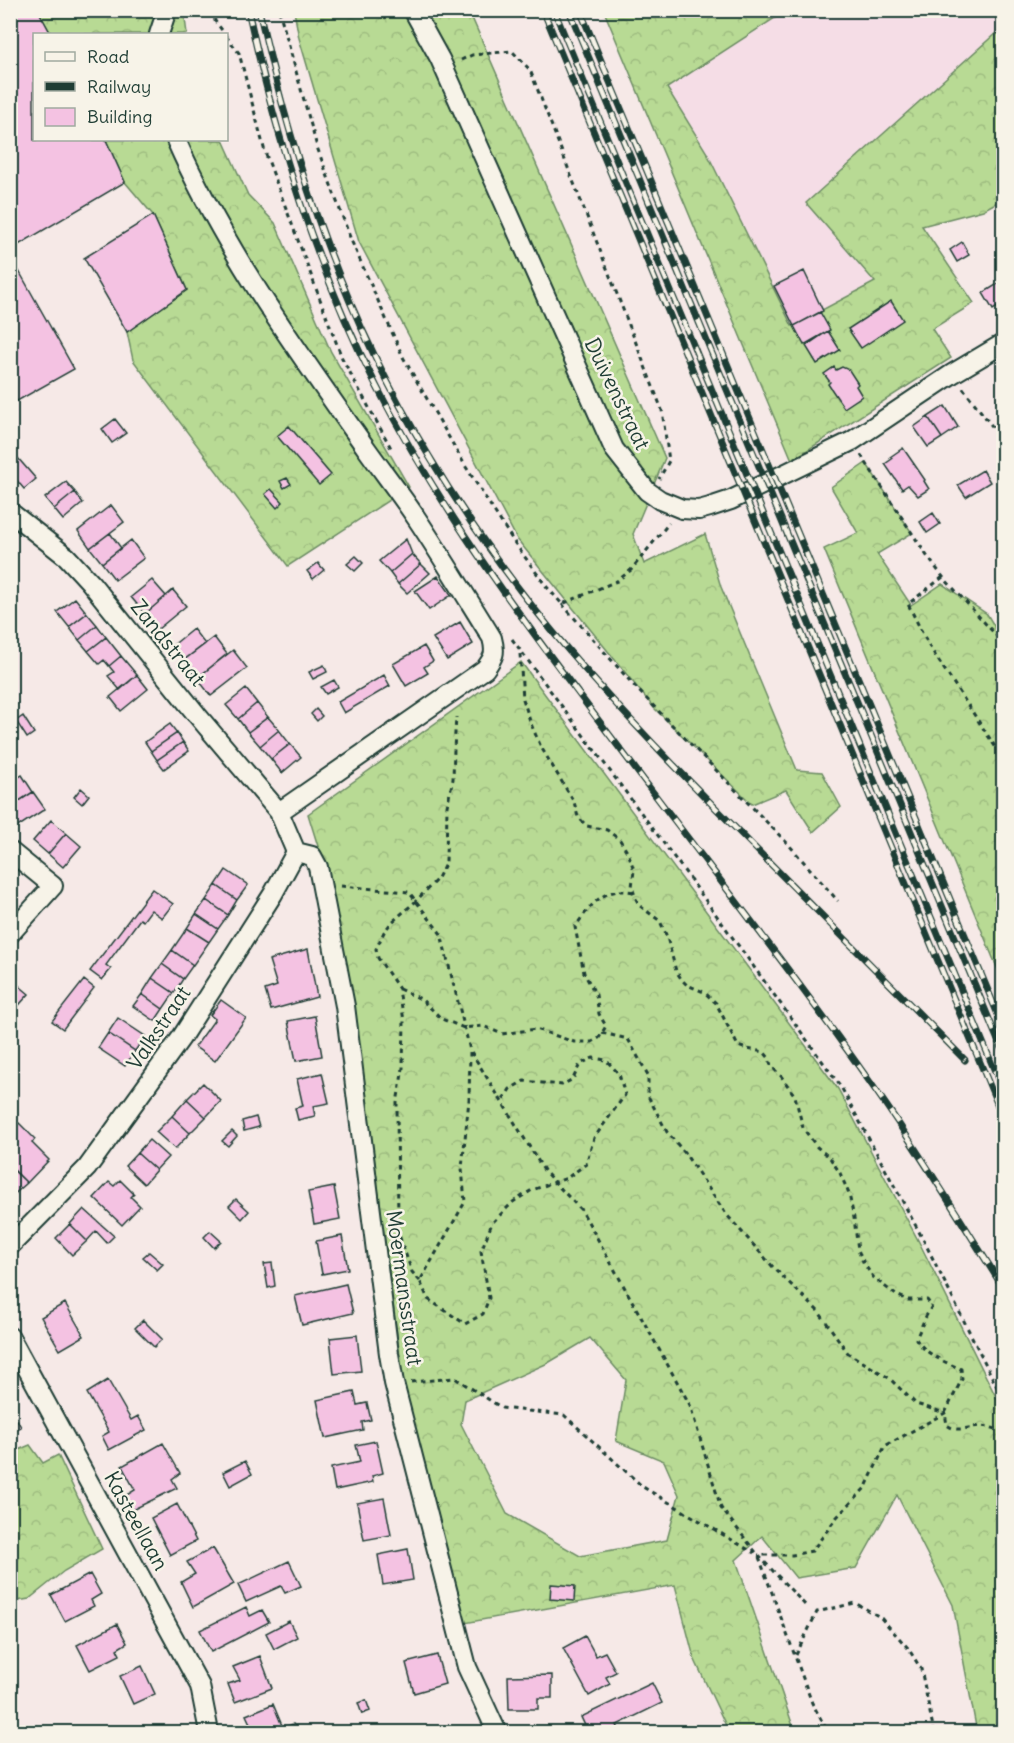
<svg xmlns="http://www.w3.org/2000/svg" width="1014" height="1743" viewBox="0 0 1014 1743" font-family="Delius,sans-serif">
	<style>
		.built { fill: #f5dde6 }
		.forest { fill: url(#forest-crowns); stroke: #6c8c64; stroke-width: 1.5; fill-rule: evenodd }
		.building { fill: #f4c2e2; stroke: #1f3d34; stroke-width: 1.5 }
		.lines { fill: none; stroke-linecap: round; stroke-linejoin: round }
		.street-casing { stroke: #1f3d34; stroke-width: 22 }
		.path { stroke: #1f3d34; stroke-width: 3; stroke-dasharray: 4.5 4.5; stroke-linecap: butt }
		.street { stroke: #f7f3e8; stroke-width: 18 }
		.rail-casing { stroke: #1f3d34; stroke-width: 7 }
		.rail { stroke: #f7f3e8; stroke-width: 4.5; stroke-dasharray: 14; stroke-linecap: butt }
		.labels { text-anchor: middle; stroke-width: 5; stroke-linejoin: round; paint-order: stroke }
		.street-label { font-size: 21px; fill: #1f3d34; stroke: #f7f3e8 }
	</style>
	<defs>
		<pattern id="forest-crowns" width="20" height="18" patternUnits="userSpaceOnUse" patternTransform="scale(1.5)"><rect width="20" height="18" fill="#b8da94"/><path d="M2 6a3 3 0 1 1 6 0M12 15a3 3 0 1 1 6 0" fill="none" stroke="#9ebc80"/></pattern>
	</defs>
	<rect width="100%" height="100%" fill="#f6e9e7"/>
	<filter id="ink" filterUnits="userSpaceOnUse"><feTurbulence type="fractalNoise" baseFrequency=".0167" numOctaves="2"/><feDisplacementMap in="SourceGraphic" scale="12" xChannelSelector="R" yChannelSelector="G"/><feConvolveMatrix kernelMatrix="1 2 1 2 8 2 1 2 1" color-interpolation-filters="sRGB"/></filter>
	<g filter="url(#ink)">
		<path class="built" d="M823,10l180,1v27l-7,-5 -190,171 69,78 -83,45 -85,-174 -40,-65 117,-76 31,4z"/>
		<path class="forest" d="M38,11h146l3,23h-136z
			M294,11h175l196,447 -32,76 11,30 61,-30 16,53 76,183 25,2 19,35 -28,25 -27,-42 -34,14 -98,-96 -137,-169 -158,-297 -60,-204z
			M604,11h219l-8,5 -31,-4 -117,76 40,65 85,173 83,-44 -69,-79 190,-170 7,5v161l-20,11 -61,16 52,77 -42,26 19,29 -159,102z
			M106,140h117l25,55 27,28 56,129 78,135 -121,79 -155,-206 -6,-28 60,-42 -34,-75 -28,-33z
			M866,463l46,70 -35,21 34,51 31,-21 45,30 16,27v341l-179,-433 34,-16 -27,-46z
			M521,662l317,427 81,153 84,169v321h-26l-24,-127 -56,-110 -41,73 -60,10 -34,-42 -26,24 59,172h-66l-35,-74 -19,-73 -210,38 -62,-243 -37,-284 -17,-114 -28,-126 -13,-42zM590,1338l36,42 -10,61 48,20 15,34 -12,45 -87,16 -73,-42 -46,-90 4,-24 83,-37z
			M30,1445l13,18 15,-8 44,94 -38,22 -35,28 -18,3v-149z"/>
		<path class="building" d="M10,10h28l13,24h-17v106h72l19,42 -115,68z
			M153,215l34,75 -60,42 -43,-74z
			M962,242l7,13 -12,7 -7,-12z
			M10,255l64,114 -64,36z
			M804,271l19,40 -29,15 -20,-40z
			M1004,280v23l-11,7 -10,-17z
			M891,301l12,19 -42,28 -13,-19z
			M820,312l10,18 -26,15 -10,-19z
			M828,331l12,19 -23,14 -11,-18z
			M834,367l2,3 6,-3 7,3 9,14 -2,2 6,10 -18,12 -16,-24 2,-2 -6,-8z
			M945,406l13,21 -16,11 -14,-21z
			M928,417l14,21 -14,9 -14,-20z
			M115,419l11,14 -14,10 -10,-14z
			M289,426l42,49 -12,10 -42,-49z
			M903,448l22,32 -1,1 5,8 -11,7 -10,-11 -6,4 -17,-25 7,-5 -2,-2z
			M10,449l26,30 -12,10 -10,-12 -4,3z
			M983,470l7,12 -24,15 -8,-12z
			M287,478l4,6 -7,4 -4,-7z
			M66,482l9,10 -21,17 -9,-11z
			M271,489l12,13 -6,6 -12,-14z
			M75,492l8,11 -20,17 -9,-11z
			M111,505l13,17 -34,26 -12,-17z
			M933,513l7,11 -13,9 -7,-11z
			M110,533l11,15 -19,15 -12,-15z
			M406,539l6,15 -22,19 -11,-12z
			M131,540l13,18 -29,22 -13,-17z
			M412,554l9,10 -23,20 -8,-11z
			M356,556l7,7 -8,8 -8,-7z
			M318,563l6,7 -11,9 -6,-8z
			M421,564l9,9 -23,20 -9,-9z
			M438,576l14,20h-2l-21,14 -14,-19z
			M152,580l14,16 -21,18 -14,-17z
			M173,590l13,16 -28,23 -13,-15z
			M75,598l12,15 -18,14 -12,-15z
			M87,613l10,12 -18,15 -10,-13z
			M460,622l13,22 -26,16 -14,-22z
			M97,625l9,12 -18,14 -9,-11z
			M193,629l12,15 -21,16 -12,-14z
			M106,637l15,19 -12,10 -5,-6 -5,4 -11,-13z
			M214,637l13,17 -30,24 -13,-18z
			M424,646l9,15 -9,6 4,6 -22,13 -13,-22z
			M233,650l14,18 -36,28 -14,-18z
			M121,656l16,19 -17,15 -12,-14 6,-4 -5,-6z
			M324,665l3,7 -14,7 -4,-7z
			M137,675l11,14 -27,22 -11,-14z
			M384,675l6,11 -46,27 -6,-11z
			M334,680l4,7 -12,7 -5,-7z
			M246,689l11,14 -19,16 -12,-14z
			M257,703l11,14 -20,15 -10,-13z
			M316,709l6,7 -5,5 -6,-7z
			M23,716l11,17 -7,5 -11,-17z
			M268,717l11,13 -19,16 -12,-14z
			M170,724l7,9 -26,18 -6,-9z
			M279,730l11,14 -19,15 -11,-13z
			M177,733l6,9 -26,18 -6,-9z
			M183,742l6,9 -25,18 -7,-9z
			M290,744l11,13 -19,16 -11,-14z
			M22,775l11,17 -23,15v-24z
			M81,788l8,7 -7,9 -8,-7z
			M33,792l12,17 -29,19 -6,-9v-12z
			M51,820l15,13 -18,21 -15,-13z
			M66,833l15,13 -18,21 -15,-13z
			M226,870l22,15 -11,15 -21,-15z
			M216,885l21,15 -9,15 -22,-15z
			M152,889l21,15 -11,14 -11,-8 -8,11 -3,-2 -34,46 5,4 -9,11 -12,-9z
			M206,900l22,15 -10,14 -22,-15z
			M196,914l22,15 -9,13 -22,-14z
			M187,928l22,14 -16,23 -21,-15z
			M308,949l9,48 -46,13 -6,-20 12,-4 -8,-26z
			M172,950l21,15 -10,14 -21,-15z
			M162,964l21,15 -9,14 -22,-15z
			M10,978l19,16 -19,21z
			M152,978l22,15 -11,16 -21,-15z
			M84,980l10,8 -31,41 -11,-8z
			M142,994l21,15 -8,12 -22,-15z
			M221,1000l25,18 -31,43 -20,-14 20,-28 -5,-4z
			M315,1016l7,40 -26,5 -8,-40z
			M118,1018l27,18 -10,15 -27,-18z
			M108,1033l27,18 -10,15 -27,-18z
			M322,1073l7,30 -16,3 2,10 -17,4 -3,-12 8,-2 -6,-27z
			M203,1083l18,18 -15,16 -19,-18z
			M187,1099l19,18 -16,16 -18,-17z
			M172,1116l18,17 -15,16 -19,-17z
			M256,1117l3,10 -15,4 -2,-10z
			M19,1123l16,16 -3,4 17,17 -22,23 -17,-17v-35z
			M232,1131l5,5 -9,10 -6,-5z
			M149,1140l19,17 -12,13 -19,-17z
			M137,1153l19,17 -12,14 -19,-18z
			M10,1167l17,16 -16,14h-1z
			M120,1180l14,14 -3,3 9,9 -18,19 -28,-27 15,-16 5,4z
			M334,1187l6,32 -26,5 -6,-32z
			M236,1199l13,12 -7,8 -13,-13z
			M84,1209l30,27 -7,7 -11,-12 -9,10 -17,-17z
			M70,1224l17,17 -15,14 -16,-17z
			M210,1231l11,10 -7,7 -10,-11z
			M342,1236l6,33 -26,5 -6,-33z
			M149,1252l14,12 -6,6 -14,-13z
			M272,1263l3,23 -7,2 -4,-24z
			M346,1284l7,29 -51,12 -7,-29z
			M65,1303l19,33 -24,14 -19,-33z
			M143,1320l19,19 -8,8 -19,-19z
			M357,1335l4,36 -27,3 -4,-36z
			M108,1380l23,40 7,-4 8,14 -37,20 -7,-14 7,-4 -22,-39z
			M354,1392l3,13 10,-2 4,17 -9,2 1,8 -38,8 -8,-38z
			M10,1407l11,20 -11,6z
			M376,1441l7,32 -11,3 1,6 -38,8 -4,-22 29,-6 -4,-17z
			M163,1443l17,30 -8,6 5,9 -45,22 -7,-14 10,-6 -13,-24z
			M245,1461l7,13 -22,12 -7,-14z
			M384,1498l7,37 -27,5 -7,-37z
			M177,1504l19,37 -26,14 -19,-37z
			M213,1548l21,36 -41,23 -12,-25 14,-8 -8,-12z
			M408,1549l5,31 -30,5 -5,-30z
			M289,1561l12,25 -16,7 -4,-7 -35,16 -8,-17z
			M90,1574l11,20 -10,6 3,6 -29,15 -14,-26z
			M551,1584l24,2 -1,15 -24,-2z
			M246,1607l4,9 12,-6 7,12 -58,30 -11,-22z
			M289,1621l8,16 -23,12 -8,-16z
			M117,1624l10,19 -10,6 3,6 -30,15 -13,-25z
			M585,1636l11,20 9,-4 11,20 -10,5 4,7 -21,12 -26,-48z
			M437,1655l8,29 -31,9 -8,-30z
			M260,1656l12,32 -37,14 -7,-18 12,-4 -7,-13z
			M142,1666l13,28 -22,10 -13,-28z
			M552,1675v23h-14v11h-29l-1,-33z
			M652,1683l10,20 -45,22 3,6 -2,1h-30l-7,-15z
			M366,1700l4,11 -8,3 -4,-11z
			M273,1704l10,24 10,-4 3,8h-42l-8,-17z"/>
		<g class="lines">
			<g class="street-casing">
				<path id="street" d="M413,10l27,49 174,390 33,42 13,9 22,9 17,1 11,-3 21,-7 121,-59 100,-67 52,-31
					M159,34l8,-24
					M176,140c49,111 120,209 190,308 17,24 35,47 51,71 26,39 50,79 75,119 4,15 2,19 -7,31l-206,143
					M10,512l57,45 23,25 107,133 82,97 17,40 -23,42 -92,144 -94,130 -77,78
					M10,851l43,35 -43,48
					M296,852l16,4 6,11 27,139 44,348 5,29 73,284 30,65
					M10,1337l190,349 9,46"/>
			</g>
			<path class="path" d="M213,10l2,11 10,13
				M279,10l38,137 34,93 52,117 63,110 26,41 22,34 32,44 16,18 55,-23 14,-11 38,-47
				M226,36l13,17 26,99 77,206 49,90
				M461,60l11,-5 40,-4 18,19 132,340 7,51 -10,18
				M963,388l41,54
				M861,455l66,101 16,21 61,67
				M943,577l-35,27 21,42 75,114
				M562,604l75,85 152,156 49,56
				M512,639l173,233 156,215 83,154 80,160
				M520,654l3,45 8,25 10,23 33,55 4,15 9,9 20,4 13,10 9,15 5,15 -2,17 4,12 4,7 20,15 7,16 9,34 6,9 5,5 17,7 12,11 22,43 9,3 17,3 5,6 2,8 10,10 14,20 8,32 14,19 13,11 10,15 9,21 5,24 4,32 6,14 10,14 22,17 12,5h19l5,6 -7,12 -9,21c10,16 29,23 45,30l1,10 -17,34 2,12c10,8 21,2 33,1 8,0 16,3 24,6
				M341,886l68,6 32,42 29,116 75,122 37,39 108,194 31,103 37,47 48,51
				M399,989l22,10 21,20 22,9 19,-2 19,8 34,-5 38,13h18l7,-4 7,-12 -7,-12 -3,-19 -12,-22 -9,-46c16,-22 28,-41 58,-35
				M602,1033l26,6 20,36v21l19,36 17,20 42,62 47,53 46,45 29,41 41,25 27,26 29,9 -60,33 -19,41 -29,30 -25,34 -20,4h-34
				M470,1052l-1,48 -7,68 3,34 -45,79 8,18 37,25 18,-10 6,-16 -8,-47 11,-28 21,-21 19,-12 35,-12 19,-14 8,-26 31,-43 -6,-21 -13,-14 -13,-2 -13,6 -7,15 -11,6 -38,-4 -14,8 -8,13
				M420,1281l-8,-9 -14,-40 -1,-129 6,-35 1,-47 -5,-32 -21,-31 -2,-9 8,-17 7,-9 25,-22 22,-23 8,-16 1,-56 6,-27 1,-30 2,-32
				M411,1382l44,-4 47,30 62,7 79,72 111,66
				M759,1557l53,146 16,29
				M796,1655l21,-43 38,-9 25,14 28,31 13,21 13,63"/>
			<use href="#street" class="street"/>
			<g class="rail-casing">
				<path id="rail" d="M248,10c29,131 68,258 129,377 75,146 177,274 275,404 79,104 160,207 234,314 41,60 79,122 118,184
					M259,10c36,160 85,306 170,446 41,69 88,134 140,195 60,70 126,136 191,202 68,69 137,138 205,207
					M543,10l461,1110
					M554,10l450,1083
					M569,10l435,1045
					M580,10l424,1019"/>
			</g>
			<use href="#rail" class="rail"/>
		</g>
	</g>
	<g class="labels">
		<g class="street-label">
			<text transform="translate(617 394) rotate(64)" y="7">Duivenstraat</text>
			<text transform="translate(168 643) rotate(51)" y="7">Zandstraat</text>
			<text transform="translate(159 1028) rotate(-56)" y="7">Valkstraat</text>
			<text transform="translate(404 1288) rotate(82)" y="7">Moermansstraat</text>
			<text transform="translate(136 1521) rotate(61)" y="7">Kasteellaan</text>
		</g>
	</g>
	<rect width="1014" height="1743" fill="none" stroke="#f7f3e8" stroke-width="36"/>
	<rect x="18" y="18" width="978" height="1707" fill="none" stroke="#1f3d34" stroke-width="2" filter="url(#ink)"/>
	<rect x="33" y="33" width="195" height="108" fill="#f7f3e8" stroke="#a1aaa0" stroke-width="1.5"/>
	<rect x="45" y="52" width="30" height="9" fill="#f7f3e8" stroke="#a1aaa0" stroke-width="1.5"/>
	<text x="87" y="63" font-size="18" fill="#1f3d34">Road</text>
	<rect x="45" y="82" width="30" height="9" fill="#1f3d34" stroke="#a1aaa0" stroke-width="1.5"/>
	<text x="87" y="93" font-size="18" fill="#1f3d34">Railway</text>
	<rect x="45" y="108" width="30" height="18" fill="#f4c2e2" stroke="#a1aaa0" stroke-width="1.5"/>
	<text x="87" y="123" font-size="18" fill="#1f3d34">Building</text>
</svg>
